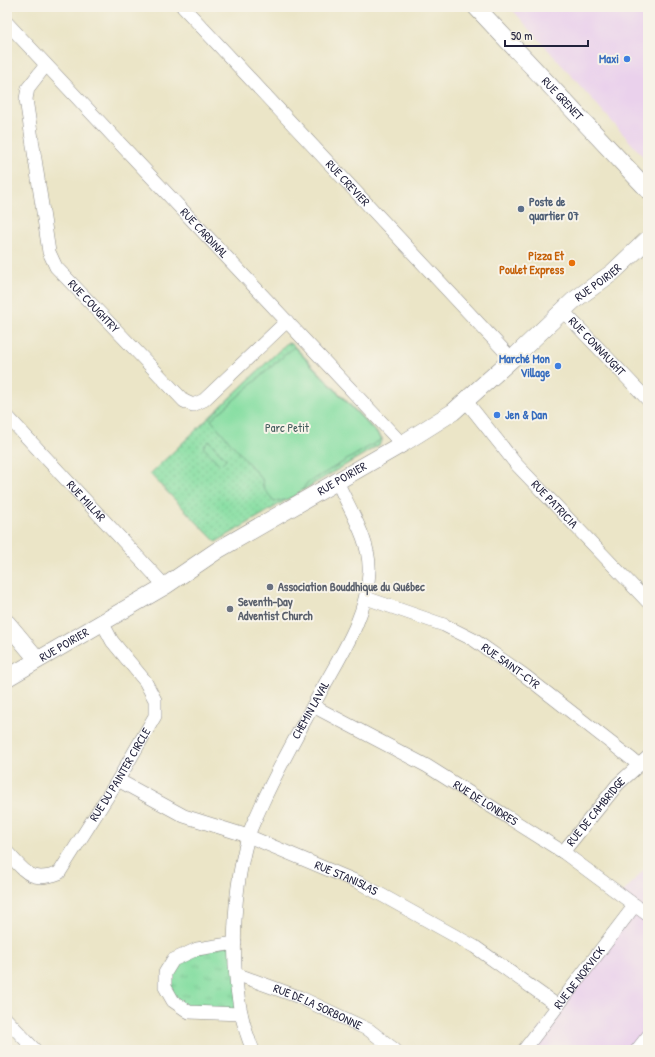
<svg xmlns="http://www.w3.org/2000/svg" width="655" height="1057" viewBox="0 0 655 1057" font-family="'Patrick Hand',sans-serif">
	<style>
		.built { fill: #ead1ec }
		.grass { fill: url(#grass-tufts); stroke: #54806e }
		.park { fill: url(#park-dots); stroke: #54806e }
		.pitch { fill: #86dea2; stroke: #54806e }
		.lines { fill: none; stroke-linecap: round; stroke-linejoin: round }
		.minor-casing { stroke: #868481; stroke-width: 14 }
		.tertiary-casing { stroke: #868481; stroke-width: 18 }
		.minor { stroke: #fff; stroke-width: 13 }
		.tertiary { stroke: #fff; stroke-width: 17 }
		.shop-dot { fill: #3f7fe0; stroke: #f7f3e8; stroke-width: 1.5 }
		.service-dot { fill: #5c6f8a; stroke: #f7f3e8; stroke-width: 1.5 }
		.food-dot { fill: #e8710a; stroke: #f7f3e8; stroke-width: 1.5 }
		.worship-dot { fill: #6b7280; stroke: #f7f3e8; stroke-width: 1.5 }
		.labels { text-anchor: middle; stroke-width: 4; stroke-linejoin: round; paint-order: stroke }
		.shop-label { font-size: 12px; font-weight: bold; fill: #366cbe; stroke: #f7f3e8; text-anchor: end }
		.street-label { font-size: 12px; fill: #22223b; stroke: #f7f3e8 }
		.service-label { font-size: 12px; font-weight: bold; fill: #4e5e75; stroke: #f7f3e8; text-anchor: start }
		.food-label { font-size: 12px; font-weight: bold; fill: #c56008; stroke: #f7f3e8; text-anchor: end }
		.park-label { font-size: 12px; fill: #405a5a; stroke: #f7f3e8 }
		.worship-label { font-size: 12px; font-weight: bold; fill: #5b616d; stroke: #f7f3e8; text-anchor: start }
	</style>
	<defs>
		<pattern id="grass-tufts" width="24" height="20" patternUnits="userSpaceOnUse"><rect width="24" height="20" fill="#86dea2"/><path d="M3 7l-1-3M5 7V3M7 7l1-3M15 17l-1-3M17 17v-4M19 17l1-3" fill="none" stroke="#73be8c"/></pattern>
		<pattern id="park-dots" width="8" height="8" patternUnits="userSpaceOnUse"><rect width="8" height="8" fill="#86dea2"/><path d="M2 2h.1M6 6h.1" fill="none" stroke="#73be8c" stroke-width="1.8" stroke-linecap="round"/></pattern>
	</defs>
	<rect width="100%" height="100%" fill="#f7f3e8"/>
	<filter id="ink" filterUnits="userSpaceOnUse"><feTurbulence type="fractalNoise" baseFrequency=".025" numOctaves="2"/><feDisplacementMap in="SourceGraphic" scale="8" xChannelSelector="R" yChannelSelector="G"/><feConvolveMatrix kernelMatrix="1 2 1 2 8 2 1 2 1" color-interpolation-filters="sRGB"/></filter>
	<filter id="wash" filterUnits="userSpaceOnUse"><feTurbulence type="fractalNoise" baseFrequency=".012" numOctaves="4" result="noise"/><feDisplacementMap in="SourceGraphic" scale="16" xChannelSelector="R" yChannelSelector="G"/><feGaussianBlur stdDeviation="0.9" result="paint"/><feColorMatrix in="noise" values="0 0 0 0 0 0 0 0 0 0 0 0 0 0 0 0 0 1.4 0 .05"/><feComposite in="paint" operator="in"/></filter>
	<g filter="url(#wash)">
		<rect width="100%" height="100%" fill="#ebe5c7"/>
		<path class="built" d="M510,7h138v155z
			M648,865v171l-11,14h-113l111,-145 -14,-10z"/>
		<path class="grass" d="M235,943l6,71 -52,-2 -16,-11 -8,-28 8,-13z"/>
		<path class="park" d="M287,343l5,1 90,94v3l-3,4 -163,97 -66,-68z"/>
		<path class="pitch" d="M294,347l88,92 -76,45c-5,11 -21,18 -32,17l-10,-12 -2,-10 -51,-59z
			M209,441l17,18 -6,6 -17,-18z"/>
	</g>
	<g filter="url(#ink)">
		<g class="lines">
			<g class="minor-casing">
				<g id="minor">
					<path id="s1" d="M183,7l329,352"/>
					<path id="s2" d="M7,23l395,421"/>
					<path id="s3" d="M46,65l-18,23 -2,11 23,153 7,15 128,134 9,4 11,-5 83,-79"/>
					<path id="s4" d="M563,311l85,89"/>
					<path id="s5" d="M466,401l50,63 132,138"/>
					<path id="s6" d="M7,416l158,170"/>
					<path id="s7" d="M366,598l78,27 30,15 50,35 114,89"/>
					<path id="s8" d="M313,706l114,60 136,86 85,63"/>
					<path id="s9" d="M118,780l66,36 64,20 112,47 115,64 83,59"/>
					<path id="s10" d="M7,852c18,19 23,32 52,21l59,-93 37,-64v-16l-10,-19 -33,-40 -10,-19"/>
					<path id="s11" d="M563,852l55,-68 30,-27"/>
					<path d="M235,943l-38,6 -24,11 -8,13v14l8,14 16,11 52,2"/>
					<path id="s12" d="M236,974l63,23 70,33 26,20"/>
					<path d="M7,1020l28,30"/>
					<path id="s13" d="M253,1050c-26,-58 -22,-152 -5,-213 3,-11 9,-21 13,-31 17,-38 38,-75 58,-111 21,-39 48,-77 50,-123 2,-31 -20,-63 -32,-91"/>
					<path id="s14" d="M524,1050l111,-145"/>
					<path d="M637,1050l11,-14"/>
				</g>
			</g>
			<g class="tertiary-casing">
				<g id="tertiary">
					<path id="s15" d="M476,7l172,183"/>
					<path d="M7,623l30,36"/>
					<path id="s16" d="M7,678l158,-92 53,-36 184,-106 51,-32 59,-53 61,-58 39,-28 36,-34"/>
				</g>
			</g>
			<use href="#minor" class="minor"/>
			<use href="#tertiary" class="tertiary"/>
		</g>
	</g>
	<g class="shop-dot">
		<circle cx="627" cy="59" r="4"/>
		<circle cx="558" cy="366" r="4"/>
		<circle cx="497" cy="415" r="4"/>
	</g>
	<circle class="service-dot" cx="521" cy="209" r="4"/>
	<circle class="food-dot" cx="572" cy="263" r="4"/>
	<g class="worship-dot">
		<circle cx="270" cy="587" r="4"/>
		<circle cx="230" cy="609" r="4"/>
	</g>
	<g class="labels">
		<g class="shop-label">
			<text x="619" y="63">Maxi</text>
			<text x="550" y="363">Marché Mon<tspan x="550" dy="14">Village</tspan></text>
			<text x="505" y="419" text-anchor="start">Jen &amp; Dan</text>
		</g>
		<g class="street-label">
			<text dy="4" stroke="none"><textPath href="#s15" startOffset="126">RUE GRENET</textPath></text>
			<text dy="4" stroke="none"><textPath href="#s1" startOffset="241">RUE CREVIER</textPath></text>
			<text dy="4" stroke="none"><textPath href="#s2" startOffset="288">RUE CARDINAL</textPath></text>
			<text dy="4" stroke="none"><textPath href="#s16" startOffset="714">RUE POIRIER</textPath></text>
			<text dy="4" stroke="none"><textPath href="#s3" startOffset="266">RUE COUGHTRY</textPath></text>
			<text dy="4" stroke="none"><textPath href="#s4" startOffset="49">RUE CONNAUGHT</textPath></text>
			<text dy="4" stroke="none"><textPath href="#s16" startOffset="390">RUE POIRIER</textPath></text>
			<text dy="4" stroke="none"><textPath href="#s6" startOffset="116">RUE MILLAR</textPath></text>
			<text dy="4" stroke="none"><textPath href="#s5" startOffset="136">RUE PATRICIA</textPath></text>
			<text dy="4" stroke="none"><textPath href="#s16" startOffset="66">RUE POIRIER</textPath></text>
			<text dy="4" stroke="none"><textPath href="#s7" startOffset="161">RUE SAINT-CYR</textPath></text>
			<text dy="4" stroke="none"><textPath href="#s13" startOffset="358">CHEMIN LAVAL</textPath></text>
			<text dy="4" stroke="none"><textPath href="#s10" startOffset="178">RUE DU PAINTER CIRCLE</textPath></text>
			<text dy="4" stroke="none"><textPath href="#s8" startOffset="198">RUE DE LONDRES</textPath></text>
			<text dy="4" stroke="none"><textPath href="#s11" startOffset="52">RUE DE CAMBRIDGE</textPath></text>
			<text dy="4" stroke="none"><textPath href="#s9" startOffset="249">RUE STANISLAS</textPath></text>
			<text dy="4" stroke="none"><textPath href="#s14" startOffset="91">RUE DE NORVICK</textPath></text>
			<text dy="4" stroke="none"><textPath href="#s12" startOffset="88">RUE DE LA SORBONNE</textPath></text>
		</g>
		<g class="service-label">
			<text x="529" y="206">Poste de<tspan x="529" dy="14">quartier 07</tspan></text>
		</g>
		<g class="food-label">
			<text x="564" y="260">Pizza Et<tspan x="564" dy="14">Poulet Express</tspan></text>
		</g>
		<g class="park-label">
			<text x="287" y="432">Parc Petit</text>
		</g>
		<g class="worship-label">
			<text x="278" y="591">Association Bouddhique du Québec</text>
			<text x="238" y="606">Seventh-Day<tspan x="238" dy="14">Adventist Church</tspan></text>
		</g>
	</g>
	<rect width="655" height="1057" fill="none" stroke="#f7f3e8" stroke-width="24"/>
	<path d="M505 40v6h83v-6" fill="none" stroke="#22223b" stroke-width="2"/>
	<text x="511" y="40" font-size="12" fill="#22223b" stroke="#f7f3e8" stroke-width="3" paint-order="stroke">50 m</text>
</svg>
